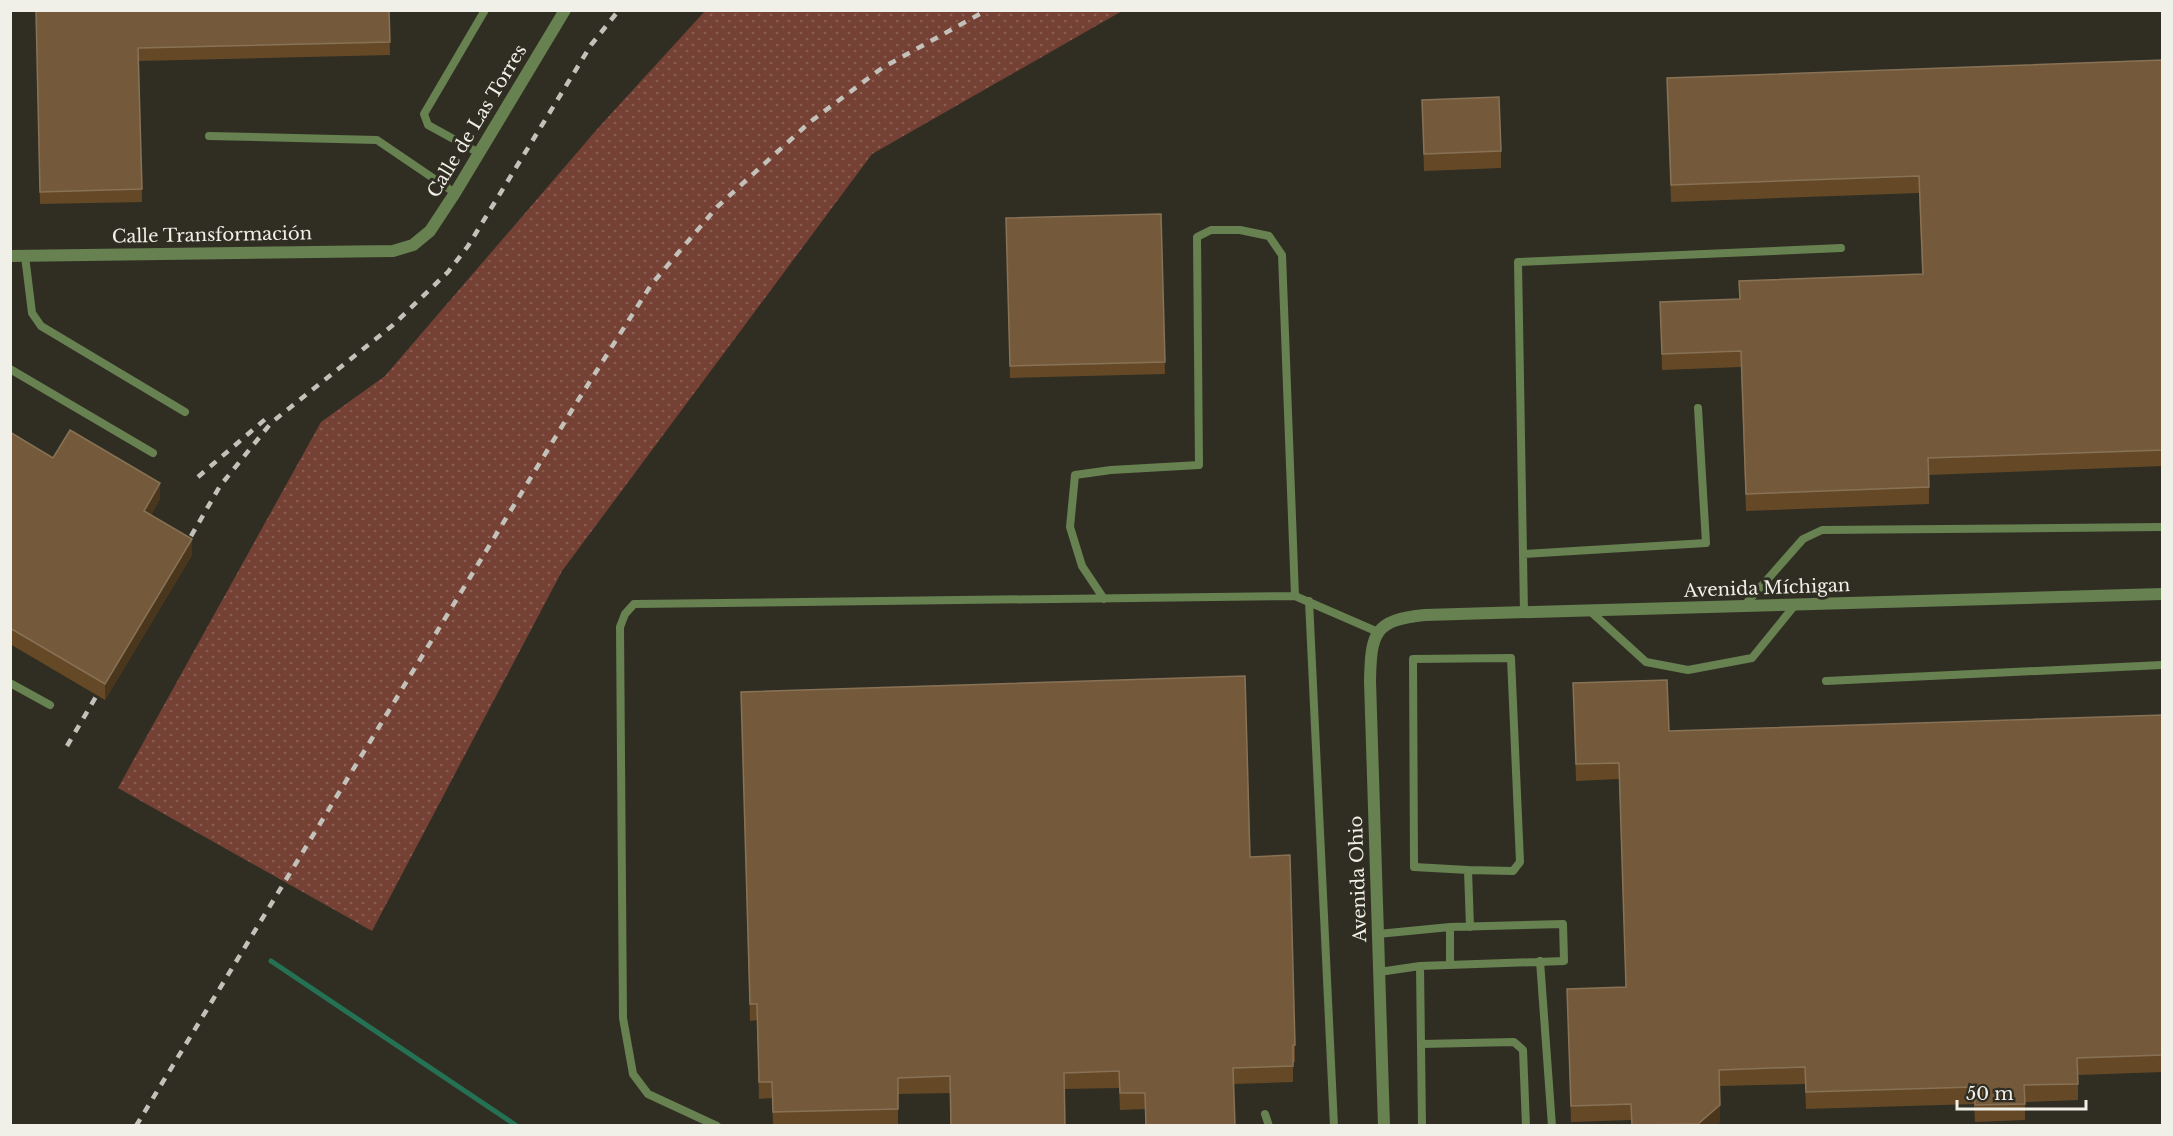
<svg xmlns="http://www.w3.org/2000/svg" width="2173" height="1136" viewBox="0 0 2173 1136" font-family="'Libre Baskerville',serif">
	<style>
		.grass { fill: url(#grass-dots) }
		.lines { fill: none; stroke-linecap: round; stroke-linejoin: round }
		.stream { stroke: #257154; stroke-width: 5 }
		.service { stroke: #678151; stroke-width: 8 }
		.minor { stroke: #678151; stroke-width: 12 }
		.rail { stroke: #c3c2ba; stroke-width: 4.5; stroke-dasharray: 8 8; stroke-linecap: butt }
		.wall { fill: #654927 }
		.shaded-wall { fill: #4a361c }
		.building { fill: #745a3b; stroke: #887256; stroke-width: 1.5 }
		.labels { text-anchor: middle; stroke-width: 6; stroke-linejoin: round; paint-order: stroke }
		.street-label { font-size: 18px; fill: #f0efe8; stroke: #302e23 }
	</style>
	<defs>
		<pattern id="grass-dots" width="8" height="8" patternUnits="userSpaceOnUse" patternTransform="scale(1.5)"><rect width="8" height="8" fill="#754134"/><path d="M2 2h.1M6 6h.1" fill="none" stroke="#895d51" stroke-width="1.8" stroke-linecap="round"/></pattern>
	</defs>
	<rect width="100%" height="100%" fill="#302e23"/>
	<path class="grass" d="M705,11h417l-250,143 -310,417 -190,360 -254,-143 203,-366 64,-46 214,-249z"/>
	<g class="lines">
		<path class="stream" d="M271,961l246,165"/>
		<path class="service" d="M209,136l168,4 78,53
			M479,153l-51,-28 -4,-11 61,-104
			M25,256l7,57 9,13 144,86
			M10,369l143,84
			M1523,554l183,-11 -8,-135
			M1104,599l-22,-33 -12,-39 5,-52 36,-5 88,-5 -2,-228 14,-7h29l29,6 13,19 13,341
			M1309,601l25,525
			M1744,606l59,-67 19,-9 340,-3
			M1590,611l56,51 42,8 64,-12 43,-53
			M1524,613l-6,-351 323,-14
			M1826,681l336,-16
			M10,683l40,22
			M1468,870l-54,-3 -1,-208 98,-1 9,204 -7,9 -45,-1 2,57
			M1378,934l72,-7 113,-3 1,37 -144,5 -41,6
			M1540,961l12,165
			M1450,965v-38
			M1420,966l2,160
			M1421,1044l93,-2 9,8 3,76
			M1265,1114l4,12
			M717,1126l-69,-32 -15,-20 -10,-56 -3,-391 5,-13 9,-10 661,-8 83,36"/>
		<path class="minor" d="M10,256l383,-5 20,-6 17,-14 25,-38 110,-183
			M1384,1126l-14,-445c1,-48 4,-61 55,-66l737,-21"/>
		<path class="rail" d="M198,477l71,-61
			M183,550l37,-64 51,-63 122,-98 55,-53 20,-26 123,-201 28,-35
			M67,746l30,-51
			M136,1126l439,-721 76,-120 66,-78 93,-85 72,-54 105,-58"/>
	</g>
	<path class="wall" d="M36,10h353l1,45 -251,6 3,141 -102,2z
		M2163,60v406l-234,9v29l-183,7 -5,-144 -79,3 -2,-68 79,-3v-18l183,-7 -3,-81 -248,9 -4,-124z
		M1422,100l79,51v17l-77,3z
		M1161,214l4,160 -155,4 -4,-160z
		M10,432l43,26 107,41 -9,16 41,40 -87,145 -95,-56z
		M1573,683l96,48 494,-16v357l-85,3v25l-53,2v18l-50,2 -1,-18 -168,5 -1,-25 -86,2 1,36 -4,3h-85v-5l-60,2 -4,-133 59,-2 -7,-208 -43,2z
		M741,692l509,165 45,188v17h-2v20l-60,2 2,41h-90v-16l-25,1 -1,-22 -55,1 1,36h-114l-1,-32 -52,1v31h-125l-1,-27 -13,1 -2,-79 -7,1z"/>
	<path class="shaded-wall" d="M160,483v16l-16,28v-16z
		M192,539v16l-87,145v-16z
		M1720,1105v17l-4,3h-18v-1z"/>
	<path class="building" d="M36,10h353l1,32 -252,6 4,141 -102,3z
		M2163,60v390l-235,8 1,29 -183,7 -5,-143 -79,3 -2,-52 80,-3 -1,-18 184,-7 -4,-98 -248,9 -4,-107z
		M1499,97l2,54 -77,3 -2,-54z
		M1161,214l4,148 -155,4 -4,-148z
		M70,430l90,53 -16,28 48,28 -87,145 -95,-56v-196l43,26z
		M1245,676l5,181 40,-2 5,190h-2v21l-60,2 2,57h-89l-1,-32h-25l-1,-22 -55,2 1,52h-114l-1,-49 -52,2v31l-125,3 -1,-30h-13l-2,-78h-7l-9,-312z
		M1667,680l2,51 494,-16v340l-86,3 1,26 -54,1 1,19 -50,1 -1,-18 -168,5 -1,-25 -86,3 1,35 -22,19 -66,1 -1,-21 -60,2 -4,-117 59,-2 -7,-224 -43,1 -3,-81z"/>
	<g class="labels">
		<g class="street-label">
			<text transform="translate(477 121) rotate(-59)" y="6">Calle de Las Torres</text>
			<text transform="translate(212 235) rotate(-1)" y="6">Calle Transformación</text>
			<text transform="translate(1767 588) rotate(-2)" y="6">Avenida Míchigan</text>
			<text transform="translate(1358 879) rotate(-92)" y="6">Avenida Ohio</text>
		</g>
	</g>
	<rect width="2173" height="1136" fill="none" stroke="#f0efe8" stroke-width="24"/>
	<path d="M1957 1100v9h129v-9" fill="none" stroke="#f0efe8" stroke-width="3"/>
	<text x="1966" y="1100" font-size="18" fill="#f0efe8" stroke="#302e23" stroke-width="4.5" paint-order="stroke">50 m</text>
</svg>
